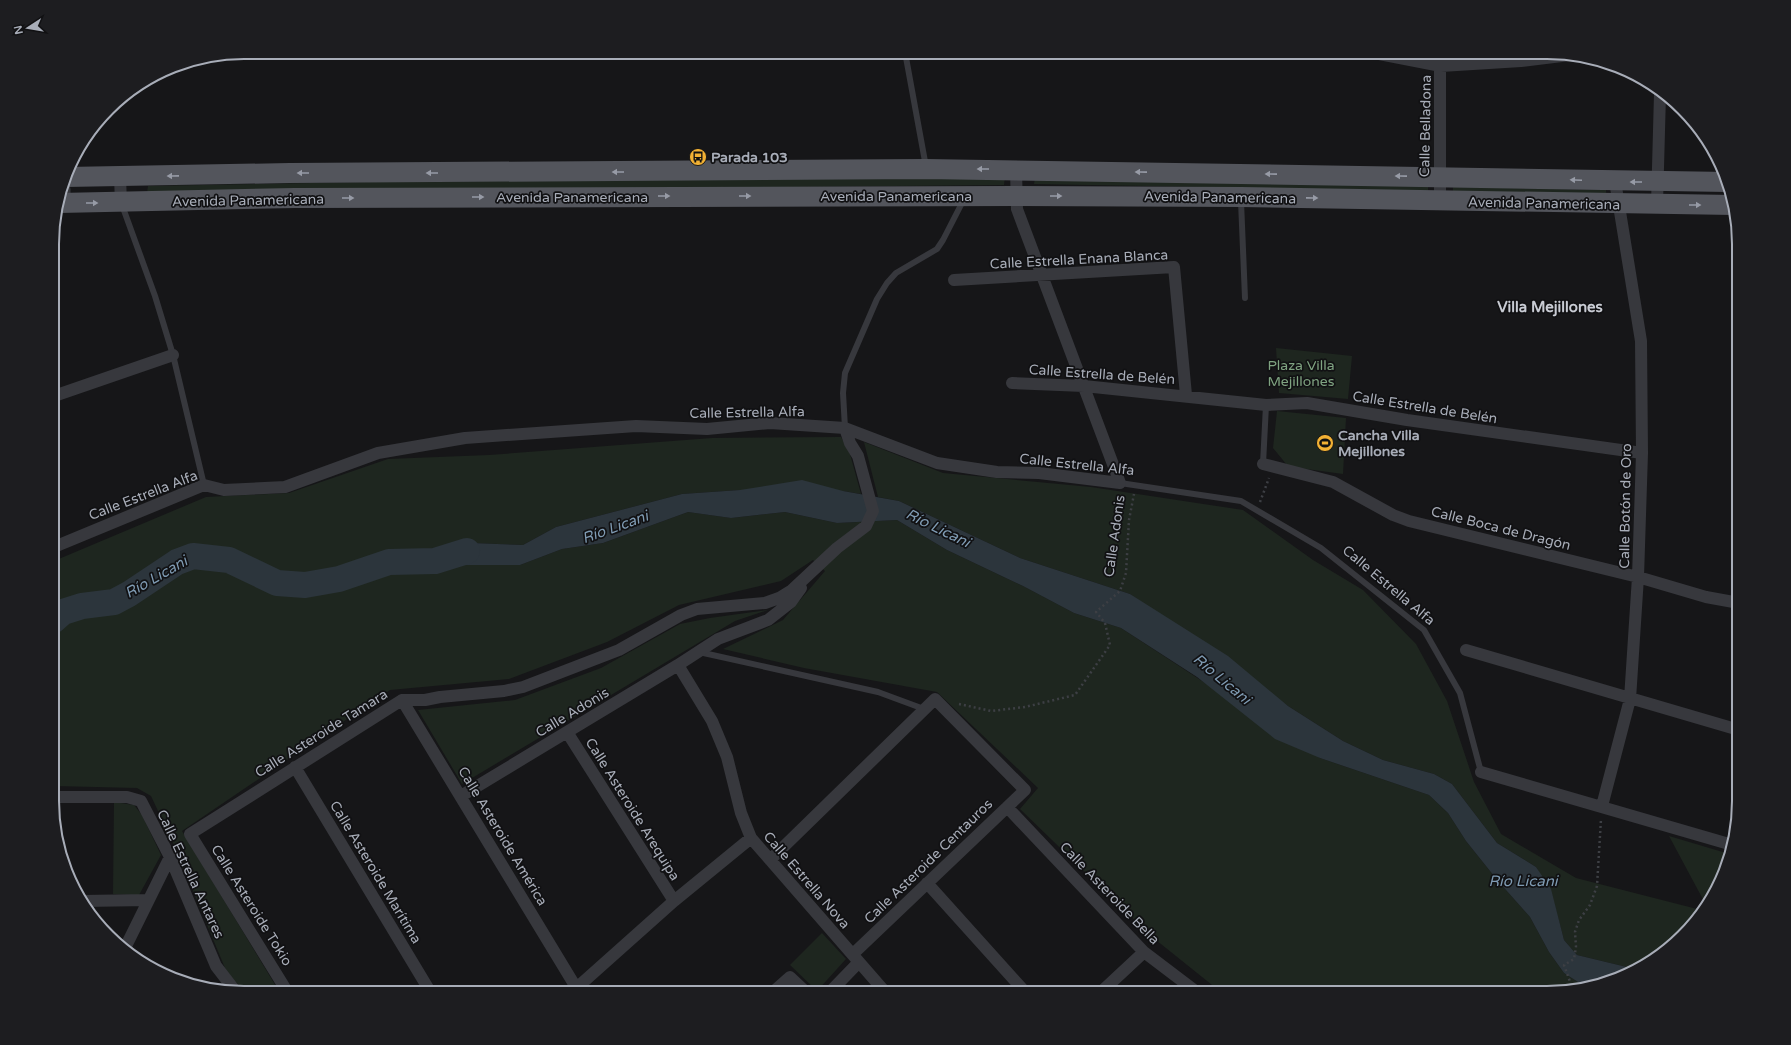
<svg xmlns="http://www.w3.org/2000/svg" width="1791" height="1045" viewBox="0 0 1791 1045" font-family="'Varela Round',sans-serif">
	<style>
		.green { fill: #1e261f }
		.water { fill: #2c353c }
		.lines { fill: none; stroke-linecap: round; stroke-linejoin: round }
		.river { stroke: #2c353c; stroke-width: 26 }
		.path { stroke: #3d3f44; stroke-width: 2.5; stroke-dasharray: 2 3; stroke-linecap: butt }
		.service { stroke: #37383d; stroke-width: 6 }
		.minor { stroke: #37383d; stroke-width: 12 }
		.tertiary { stroke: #37383d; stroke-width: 15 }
		.primary { stroke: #53555c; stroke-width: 20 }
		.oneway { fill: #979ba6 }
		.labels { text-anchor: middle; stroke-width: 3.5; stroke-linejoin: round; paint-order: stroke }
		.street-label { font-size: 14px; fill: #a8adb8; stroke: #111113 }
		.poi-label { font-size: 14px; font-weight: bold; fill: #a8adb8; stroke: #111113; text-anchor: start }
		.park-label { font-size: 14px; fill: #7fa381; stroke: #111113 }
		.neighbourhood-label { font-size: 15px; font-weight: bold; fill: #c9ccd4; stroke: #111113 }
		.water-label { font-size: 15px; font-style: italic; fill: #7f9bb3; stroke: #111113 }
		.rim { fill: none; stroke: #a8adb8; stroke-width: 2 }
	</style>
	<rect width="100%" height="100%" fill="#161618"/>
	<path class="green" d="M1005,176l-1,9 -857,8 1,-7 222,-4z
		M1035,177l393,8v6l-394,-7z
		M1453,187l153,3v7l-153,-3z
		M1276,348l76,8 -4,43 -69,-6z
		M1277,411l69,7 -3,56 -44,-6 -12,-3 -14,-17z
		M841,437l9,17 11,40 -18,-3 -103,-1 -58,4 -126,33 -33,18 -51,-2 -45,12 53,9 40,1 42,-16 41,-6 85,-31 43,6 54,-6 52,11 60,-3 50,30 78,37 49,26 47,15 199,130 109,37 19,18 18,28 32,40 32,36 19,35 15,21 14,9 17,3 -36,8h-337l-71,-57 -131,-127 18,-21 -101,-96 -133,-24 -81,-19 60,-29 42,-49 -12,-11 -32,21 -102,24 -72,37 -98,37 -119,11 -208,141 98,162h-30l-16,-12 -9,-13 -51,-123 -23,-49 -14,-8 -83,-2v-225l152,-64 83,-4 99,-34 101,-4 223,-17z
		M864,442l79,31 148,14 152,23 70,50 50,30 53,54 31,57 27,81 27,52 75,44 125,32 -48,51 -18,8 -58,-14 -13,-15 -12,-45 -16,-28 -39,-24 -45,-59 -18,-10 -51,-14 -40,-19 -55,-35 -158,-112 -110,-36 -121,-57 -21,-4z
		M768,610l-33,11 -273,163 -44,-74 97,-10 86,-32 79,-44 30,-6z
		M114,802l20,3 8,10 19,40 -22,40 -26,-1z
		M1669,836l57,17 -13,44 -7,8z
		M822,933l24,26 -29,32 -27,-26z"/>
	<path class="water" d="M802,480l41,11 56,10 121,57 110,36 98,62 60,50 55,35 40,19 51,14 18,10 45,59 39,24 15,22 13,51 13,15 58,14 -27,14 -13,2 -17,-3 -14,-9 -15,-21 -19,-35 -32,-36 -32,-40 -18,-28 -19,-18 -109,-37 -45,-19 -78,-62 -76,-49 -47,-15 -51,-27 -76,-36 -50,-30 -60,3 -52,-11 -54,6 -43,-6 -85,31 -41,6 -42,16h-83l-10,-10 45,-12 51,2 33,-18 126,-33 58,-4z"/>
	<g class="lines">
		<path class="river" d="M54,620l9,-8 19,-6 32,-4 15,-8 48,-32 16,-6 36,4 48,23 28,2 34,-6 50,-17 46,-1 32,-10"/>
		<path class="path" d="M1260,502l9,-24
			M959,704l32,7 34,-4 50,-12 35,-50 -5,-22 -9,-11 24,-21 6,-18 3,-53 5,-26
			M1573,990l-9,-25 10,-6 2,-12 -1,-15 4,-12 11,-15 7,-19 4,-67"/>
		<path class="service" d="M905,52l21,115
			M1241,201l4,97
			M122,205l33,91 18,59 31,130
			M845,428l-2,-35 2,-20 32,-74 10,-16 9,-10 41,-24 6,-9 21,-41
			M1263,464l3,-59
			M1120,483l121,18 80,47 103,82 36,63 21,79
			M699,652l179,40 46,17"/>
		<path class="minor" d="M1369,52l72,14 80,-5 49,-6
			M120,177l1,26
			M1440,200v-148
			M1657,204l3,-110
			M954,280l220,-13 12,128
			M1012,383l72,3 182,19 41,-2 100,17 235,33
			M54,396l119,-41
			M1263,464l70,18 60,33 16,6 229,56 68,20 33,6
			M54,547l150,-62 20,5 61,-3 93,-34 87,-15 171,-12 71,3 63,-6 75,5 92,35 60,9 42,1 81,10 -103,-274 -1,-39
			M1466,650l273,80
			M678,665l34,56 15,36 14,56 10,25 135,155
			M402,700l175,289
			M567,732l107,169
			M295,767l136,226
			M1481,772l248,72
			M461,796l217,-131 40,-26 50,-19 23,-18 10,-14
			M54,797h73l14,4 29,56 46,109 20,26
			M1602,806l28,-107 8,-122 4,-124 -1,-112 -26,-160
			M1007,807l137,145 54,41
			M770,860l165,-161 90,91 -172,164
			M927,883l99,110
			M82,901l66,-1
			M126,946l44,-89
			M572,992l102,-91 77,-63
			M288,993l-98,-159 212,-134h23l15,-3 64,-6 19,-4 96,-37 62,-35 16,-6 68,-6 14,-5 13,-8 45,-42 29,-22 7,-15 -15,-55 -8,-13 -5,-15
			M772,993l18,-16 17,16
			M829,993l30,-31
			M1100,993l44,-41"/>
		<path class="tertiary" d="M63,189v14"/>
		<path class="primary" d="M66,177l224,-4 636,-4 802,13
			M59,203l236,-5 722,-2 224,1 492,8"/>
	</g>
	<defs><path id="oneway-solid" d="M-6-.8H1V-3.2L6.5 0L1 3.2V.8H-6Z"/></defs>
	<g class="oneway">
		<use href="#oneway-solid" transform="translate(983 169) rotate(-180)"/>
		<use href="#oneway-solid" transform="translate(618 172) rotate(180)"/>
		<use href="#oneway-solid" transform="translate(1141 172) rotate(-179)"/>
		<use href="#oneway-solid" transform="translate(303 173) rotate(-180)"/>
		<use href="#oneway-solid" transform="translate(432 173) rotate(180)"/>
		<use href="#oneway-solid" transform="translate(1271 174) rotate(-179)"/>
		<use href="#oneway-solid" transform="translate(173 176) rotate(179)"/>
		<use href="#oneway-solid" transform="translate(1401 176) rotate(-179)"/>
		<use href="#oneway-solid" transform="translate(1576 180) rotate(-178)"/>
		<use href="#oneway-solid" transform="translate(1636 182) rotate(-180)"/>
		<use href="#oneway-solid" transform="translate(664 196)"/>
		<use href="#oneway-solid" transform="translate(745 196)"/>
		<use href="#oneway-solid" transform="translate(1056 196)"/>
		<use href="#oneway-solid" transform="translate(478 197)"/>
		<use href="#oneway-solid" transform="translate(348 198)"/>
		<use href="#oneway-solid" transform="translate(1312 198) rotate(1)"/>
		<use href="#oneway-solid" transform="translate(92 203)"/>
		<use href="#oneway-solid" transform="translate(1695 205)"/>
	</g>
	<defs>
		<g id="bus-disc" transform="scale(0.9)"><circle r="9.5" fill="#f2b134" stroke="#111113"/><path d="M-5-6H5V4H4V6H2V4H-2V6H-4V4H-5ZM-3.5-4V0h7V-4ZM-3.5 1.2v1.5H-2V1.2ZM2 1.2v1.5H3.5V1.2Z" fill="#111"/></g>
		<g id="stadium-disc" transform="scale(0.9)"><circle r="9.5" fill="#f2b134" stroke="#111113"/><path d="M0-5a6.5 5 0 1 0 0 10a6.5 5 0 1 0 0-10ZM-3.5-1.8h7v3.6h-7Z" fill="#111"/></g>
	</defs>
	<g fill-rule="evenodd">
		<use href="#bus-disc" x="698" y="157"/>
		<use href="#stadium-disc" x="1325" y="443"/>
	</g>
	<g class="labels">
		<g class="street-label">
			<text transform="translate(1425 126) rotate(-89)" y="5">Calle Belladona</text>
			<text x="896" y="201">Avenida Panamericana</text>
			<text x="572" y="202">Avenida Panamericana</text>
			<text transform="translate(1220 197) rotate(1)" y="5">Avenida Panamericana</text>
			<text transform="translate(248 200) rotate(-1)" y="5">Avenida Panamericana</text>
			<text transform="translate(1544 203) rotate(1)" y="5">Avenida Panamericana</text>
			<text transform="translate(1079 259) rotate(-3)" y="5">Calle Estrella Enana Blanca</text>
			<text transform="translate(1102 374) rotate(4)" y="5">Calle Estrella de Belén</text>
			<text transform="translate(1425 407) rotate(9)" y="5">Calle Estrella de Belén</text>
			<text transform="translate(747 412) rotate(-1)" y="5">Calle Estrella Alfa</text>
			<text transform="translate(1077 464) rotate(6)" y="5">Calle Estrella Alfa</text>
			<text transform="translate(143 495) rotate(-21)" y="5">Calle Estrella Alfa</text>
			<text transform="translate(1625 506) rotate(-89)" y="5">Calle Botón de Oro</text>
			<text transform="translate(1501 528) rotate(14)" y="5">Calle Boca de Dragón</text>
			<text transform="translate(1114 536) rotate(-82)" y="5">Calle Adonis</text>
			<text transform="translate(1389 585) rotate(40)" y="5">Calle Estrella Alfa</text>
			<text transform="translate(572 712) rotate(-31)" y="5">Calle Adonis</text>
			<text transform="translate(321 733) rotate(-32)" y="5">Calle Asteroide Tamara</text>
			<text transform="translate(633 809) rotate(58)" y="5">Calle Asteroide Arequipa</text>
			<text transform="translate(503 836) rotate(59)" y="5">Calle Asteroide América</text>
			<text transform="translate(928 861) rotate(-44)" y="5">Calle Asteroide Centauros</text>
			<text transform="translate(376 872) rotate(59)" y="5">Calle Asteroide Marítima</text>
			<text transform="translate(191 874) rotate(65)" y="5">Calle Estrella Antares</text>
			<text transform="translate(807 880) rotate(49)" y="5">Calle Estrella Nova</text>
			<text transform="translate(1110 893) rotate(46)" y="5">Calle Asteroide Bella</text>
			<text transform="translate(252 905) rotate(58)" y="5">Calle Asteroide Tokio</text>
		</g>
		<g class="poi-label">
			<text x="711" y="162">Parada 103</text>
			<text x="1338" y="440">Cancha Villa<tspan x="1338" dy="16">Mejillones</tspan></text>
		</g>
		<g class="park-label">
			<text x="1301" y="370">Plaza Villa<tspan x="1301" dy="16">Mejillones</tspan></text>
		</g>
		<g class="neighbourhood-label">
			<text x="1550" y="312">Villa Mejillones</text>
		</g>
		<g class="water-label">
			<text transform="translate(615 527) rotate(-20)" y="5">Río Licani</text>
			<text transform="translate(938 528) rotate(26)" y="5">Río Licani</text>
			<text transform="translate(156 577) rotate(-30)" y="5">Río Licani</text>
			<text transform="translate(1222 679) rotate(40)" y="5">Río Licani</text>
			<text x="1523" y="886">Río Licani</text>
		</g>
	</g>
	<path d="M0 0H1791V1045H0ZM244 59H1547A185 185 0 0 1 1732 244V801A185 185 0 0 1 1547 986H244A185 185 0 0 1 59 801V244A185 185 0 0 1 244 59Z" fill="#1d1d20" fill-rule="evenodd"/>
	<path class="rim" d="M244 59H1547A185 185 0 0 1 1732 244V801A185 185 0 0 1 1547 986H244A185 185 0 0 1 59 801V244A185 185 0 0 1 244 59Z"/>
	<g transform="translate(28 28) rotate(258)" stroke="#111113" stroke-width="3" paint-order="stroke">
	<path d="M0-3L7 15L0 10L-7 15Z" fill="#a8adb8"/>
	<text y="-6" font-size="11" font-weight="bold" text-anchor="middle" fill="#a8adb8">N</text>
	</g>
</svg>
